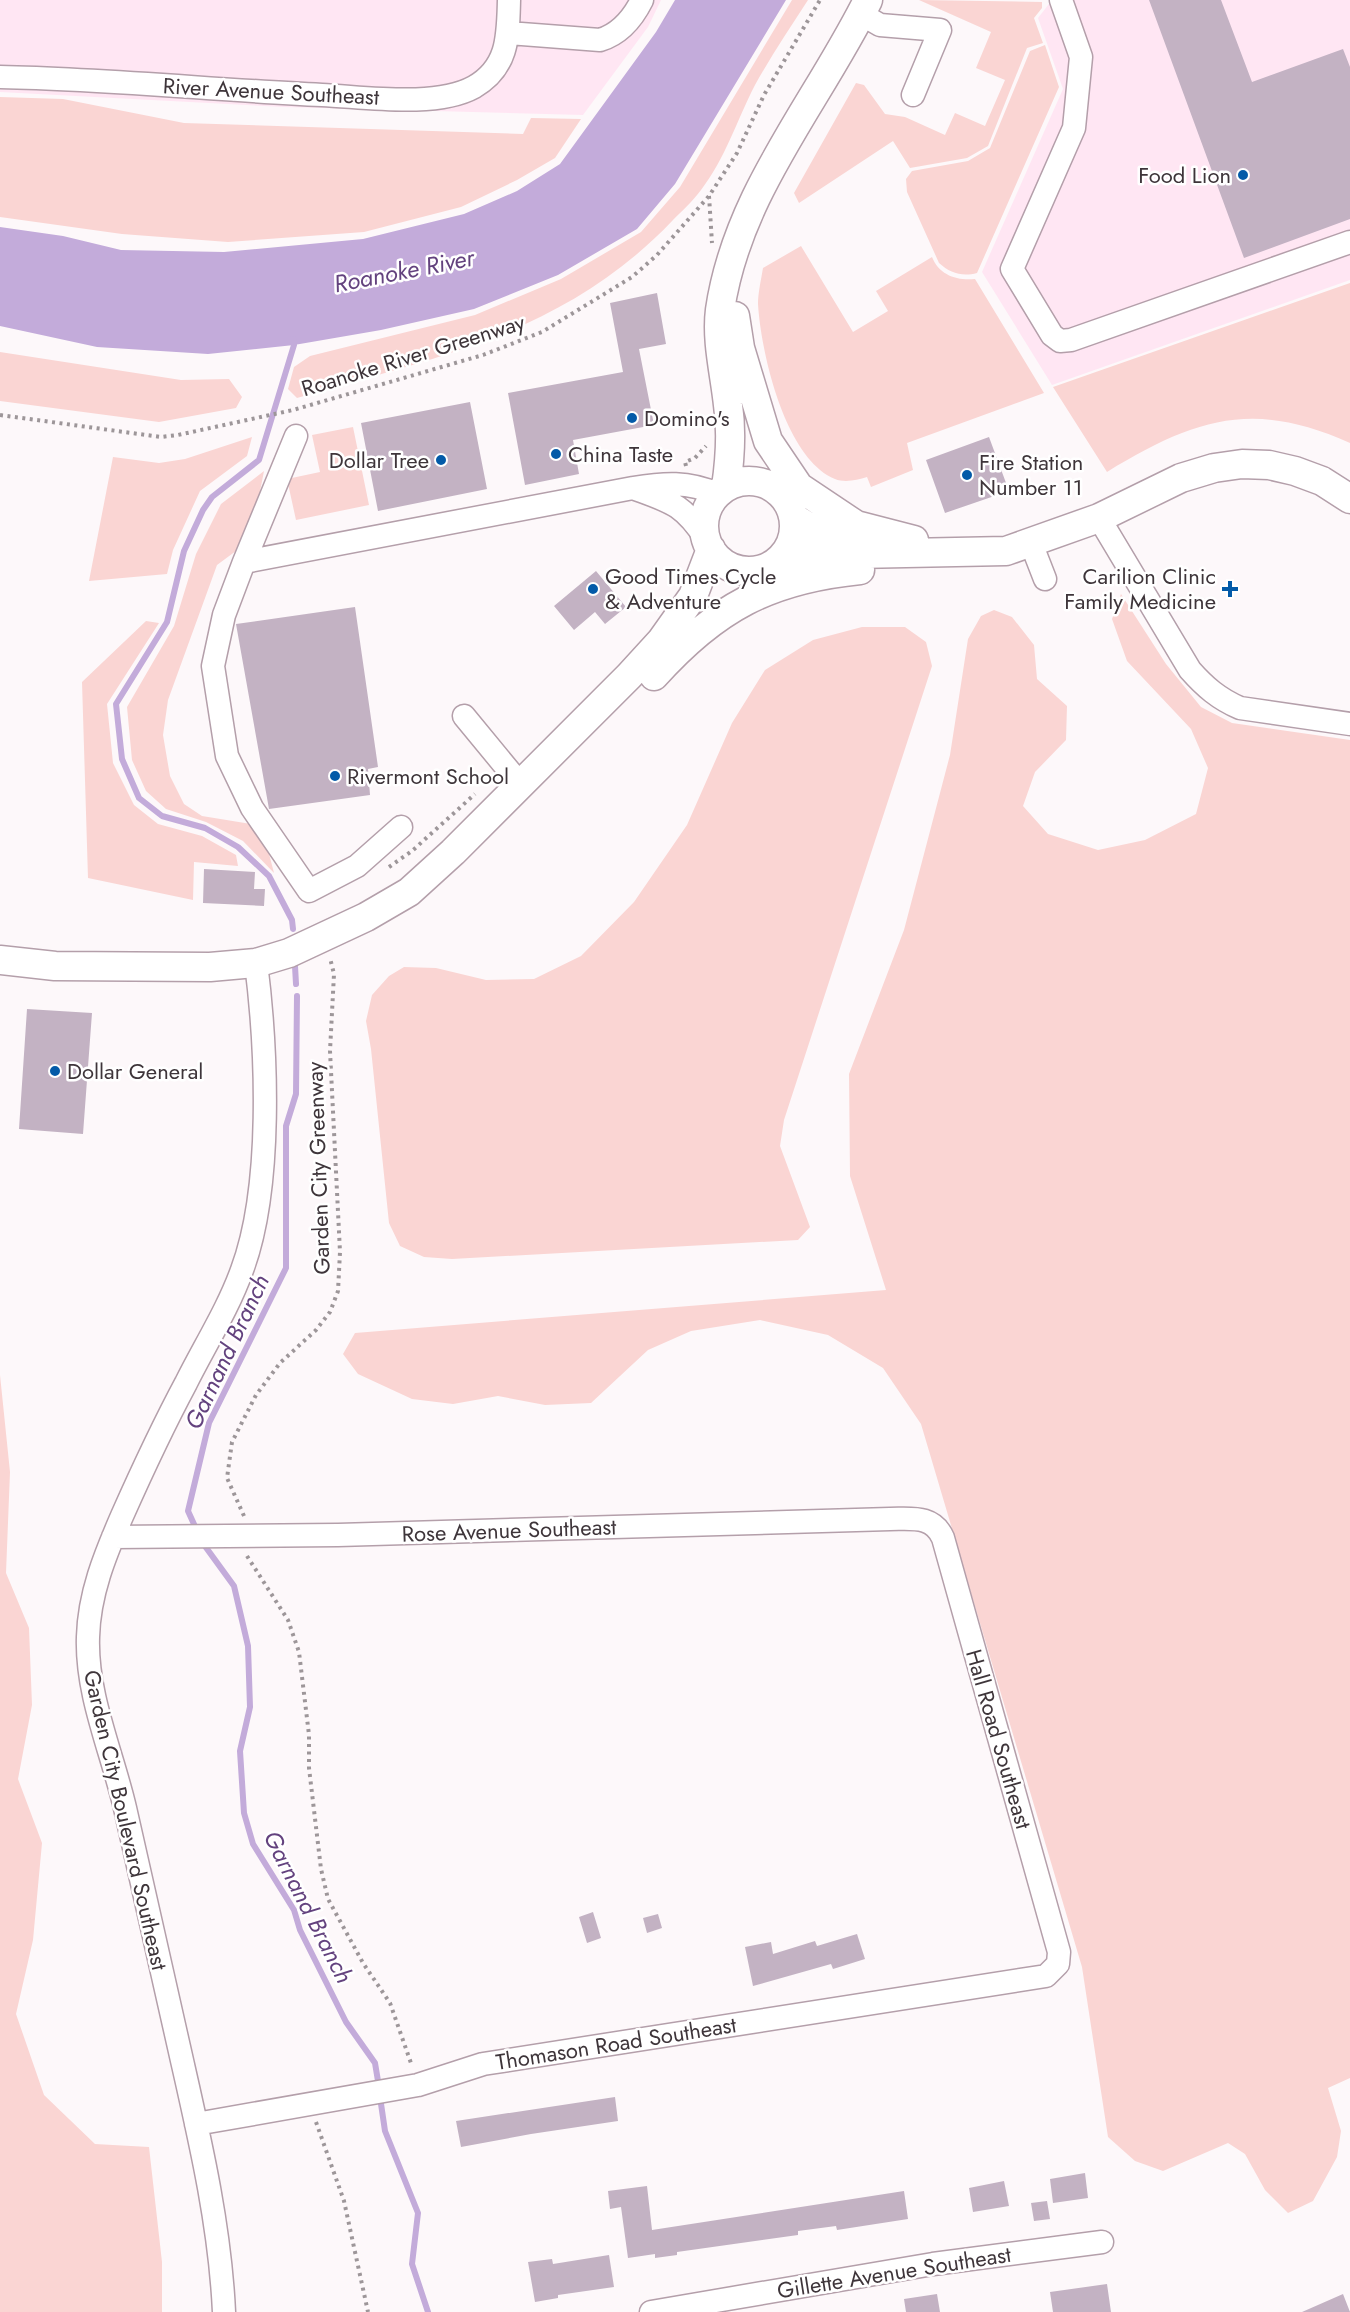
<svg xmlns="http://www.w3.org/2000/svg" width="1350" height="2312" viewBox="0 0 1350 2312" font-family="Jost,sans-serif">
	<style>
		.built { fill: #ffe6f3 }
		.green { fill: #fad5d3 }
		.water { fill: #c3abda }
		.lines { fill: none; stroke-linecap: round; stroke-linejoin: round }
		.stream { stroke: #c3abda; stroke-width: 6 }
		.building { fill: #c3b2c3 }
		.minor-casing { stroke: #b49faa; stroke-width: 25 }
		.major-casing { stroke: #b49faa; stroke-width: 31 }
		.path { stroke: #9d9699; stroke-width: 4; stroke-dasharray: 3 4.5; stroke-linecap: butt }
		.minor { stroke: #fff; stroke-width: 22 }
		.major { stroke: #fff; stroke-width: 28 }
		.poi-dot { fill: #035aa8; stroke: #fff; stroke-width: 2 }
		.labels { text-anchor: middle; stroke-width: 5; stroke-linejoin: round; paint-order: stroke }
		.street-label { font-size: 22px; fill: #3e353a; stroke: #fff }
		.poi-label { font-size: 22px; fill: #3e353a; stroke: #fff; text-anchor: start }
		.water-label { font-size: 24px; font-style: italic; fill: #63427e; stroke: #fff }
	</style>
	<rect width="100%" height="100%" fill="#fdf8fa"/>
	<path class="built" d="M0,0h661l-13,27 -65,88 -299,-8 -284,-15z
		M1052,0h298v280l-298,105 -70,-113 81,-183 -25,-71z"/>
	<path class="green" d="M792,0h16c-18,28 -37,56 -53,85 -18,35 -30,74 -54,105 -8,11 -19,21 -28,30 -106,112 -235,137 -376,178l-9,-9 6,-22 16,-11 165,-41 86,-36 80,-47 39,-45z
		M919,0l123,2v6l-8,10 9,25 -16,5 -39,98 -21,12 -57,10 -17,-27 -94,62 -5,-10 62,-110 8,2 21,29 20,3 40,18 10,-22 30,13 20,-46 -29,-12 15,-36z
		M1045,45l14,42 -82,186c-15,4 -27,0 -38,-10l-32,-71 -1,-13 6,-8 56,-10 22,-13 40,-97z
		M0,97l63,2 121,24 339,11 8,-16 50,1 -26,39 -38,22 -56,27 -97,25 -136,10 -106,-8 -122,-17z
		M801,246l52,86 35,-21 -12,-20 56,-34c7,18 25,24 43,22l69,114 -137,50 6,27 -42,17 -4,-10c-10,3 -22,6 -32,2 -50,-21 -74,-126 -77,-175 0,-11 3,-24 5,-36z
		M1350,283v160c-97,-44 -156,-24 -243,29l-54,-85z
		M0,352l181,28 48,-1 13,18 -6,11 -77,14 -159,-21z
		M353,427l16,78 -73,15 -9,-41 33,-7 -8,-37z
		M252,437l-5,19 -47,35 -27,59 -6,24 -78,7 24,-124 46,6 26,-4z
		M264,471l-10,51 -10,23 -27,20 -49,135 -5,35 7,41 14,28 18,12 49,8 15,18 8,31 -31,-32 -37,-19 -40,-13 -20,-18 -14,-31 -5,-53 47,-81 22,-72 25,-50z
		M1121,594l45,70 35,43 31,16 118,17v1338l-22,10 13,43 -4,26 -24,44 -25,12 -23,-23 -20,-36 -17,-11 -65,28 -28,-10 -27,-24 -26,-170 -161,-543 -38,-56 -55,-33 -68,-15 -69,11 -43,19 -57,53 -46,2 -47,-9 -45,8 -41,-5 -54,-25 -15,-20 12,-21 531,-43 -36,-114 -1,-102 55,-144 46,-175 18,-116 13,-23 13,-6 18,7 22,28 3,34 30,27 -1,34 -31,32 -12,34 25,28 50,16 47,-10 51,-26 12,-46 -17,-39 -64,-68 -15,-42z
		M146,621l13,2 -52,81 6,59 21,42 24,19 44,12 34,19 2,11 -44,-4 -1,38 -105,-22 -6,-196z
		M862,627h43l21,15 6,24 -148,454 -4,26 30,81 -12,13 -346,19 -28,-2 -24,-11 -11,-23 -18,-174 -5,-28 6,-26 17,-19 15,-9 32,1 50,12 48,-1 47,-23 53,-54 53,-77 45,-102 33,-53 48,-30z
		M0,1375l10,97 -4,101 23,55 3,77 -14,74 24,64 -9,97 -17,74 28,81 51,49 54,3 13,115v50h-162z"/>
	<path class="water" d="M675,0h111l-111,184 -38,45 -79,46 -84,34 -93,21 -87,15 -86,9 -111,-7 -97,-21v-99l63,9 58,14 103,2 139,-13 101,-25 53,-23 43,-27 96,-132z"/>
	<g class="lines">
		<path class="stream" d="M293,339l1,6 -35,115 -47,37 -9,13 -19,41 -17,71 -51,82 6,55 17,39 23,18 43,12 33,19 31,29 23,44 1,9
			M295,966l1,18
			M198,1533l-10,-22 21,-88 77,-155v-142l10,-32 1,-98
			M202,1542l32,44 14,60 2,61 -10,44 4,62 9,31 41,66 6,20 46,92 29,41 4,24
			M380,2097l5,34 33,82 -6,51 16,48"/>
	</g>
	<path class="building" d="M1149,0h72l31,82 91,-33 7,18v152l-106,39z
		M657,293l9,51 -27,5 15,76 -81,15 6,34 -54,11 -17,-92 115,-21 -13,-69z
		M470,402l17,87 -109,22 -17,-88z
		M989,437l20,54 -64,22 -19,-53z
		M596,571l30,36 -21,17 -10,-12 -21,18 -20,-24z
		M355,607l23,160 -10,2 2,26 -101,14 -33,-185z
		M204,869l51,3 -1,17h11l-1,17 -61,-3z
		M27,1009l65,4 -9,121 -64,-5z
		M593,1912l8,26 -14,5 -8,-26z
		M658,1914l4,14 -15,5 -4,-15z
		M857,1934l8,25 -32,10 -2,-5 -78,22 -8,-39 26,-5 2,12 42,-13 2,5z
		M615,2097l3,24 -87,13 -70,13 -5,-26z
		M1085,2173l3,25 -35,5 -3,-24z
		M1004,2181l5,25 -36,6 -4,-24z
		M647,2186l5,44 252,-39 4,28 -71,11 -1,-4 -38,5v4l-121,17v3l-22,3v-4l-27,4 -7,-51 -11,2 -2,-18z
		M1047,2201l3,18 -16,2 -3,-18z
		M609,2255l5,32 -56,8v3l-23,4 -7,-40 24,-3 1,5z
		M1107,2284l4,28h-58l-3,-20z
		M937,2294l3,18h-34l-2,-13z
		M1343,2294l7,18h-48z"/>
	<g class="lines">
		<g class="minor-casing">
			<path id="minor" d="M1061,0l20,57 -7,71 -62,141 40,66 8,6 11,-1 279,-98
				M861,14l19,11 60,5 -27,65
				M508,33l92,7c20,-6 33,-22 42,-40
				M0,77c107,2 215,13 322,18 44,2 114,13 152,-8 35,-20 34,-52 35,-87
				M1099,518l91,152c15,17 29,29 50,38l110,16
				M706,539c-23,-35 -35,-37 -73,-51 31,-5 55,-7 84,6
				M1031,543l14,36
				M244,562l52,-126
				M464,716l56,68
				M401,827l-44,39 -48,25 -57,-83 -25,-52 -14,-90 11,-51 20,-53 389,-74
				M113,1537l225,-2 552,-16c22,0 43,-4 53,19l116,414 -1,12 -12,12 -563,88 -65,21 -222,39
				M224,2312c-4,-87 -24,-172 -43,-256 -19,-83 -37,-165 -56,-248 -13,-56 -39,-113 -37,-171 1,-43 17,-82 34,-121 20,-45 41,-90 64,-133 19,-38 42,-74 56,-113 31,-83 25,-220 14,-307
				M651,2312l282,-48 169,-22"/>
		</g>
		<g class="major-casing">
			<path id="major" d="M735,316l5,32 28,93 31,46 57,38 58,15
				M704 526a45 45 0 1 1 90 0a45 45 0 1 1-90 0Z
				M726,487c4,-27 6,-55 2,-82 -3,-30 -12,-64 -8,-95 17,-117 97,-207 148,-310
				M794,518l26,16 40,13
				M770,567l36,-12 200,-4 93,-33 82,-40 33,-10 28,-4 27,1 26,6 27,10 28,18
				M654,676c61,-68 115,-97 206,-106
				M0,960l55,6 155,1 46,-4 33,-10 77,-36 43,-25 44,-40 176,-176 32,-35 32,-45 18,-47"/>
		</g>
		<path class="path" d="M709,196l3,47
			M0,415l161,22 17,-2 115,-25 190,-55 59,-23 90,-55 25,-22 52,-59 28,-43 27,-58 56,-95
			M686,466l-1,-4 10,-4 11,-12
			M389,867l23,-16 63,-57
			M244,1516l-17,-38 5,-36 24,-47 24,-32 36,-33 14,-18 8,-21 2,-39 -10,-201 4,-77 -4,-16
			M247,1556l41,64 11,32 10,83v33l12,101 7,30 35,64 27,40 22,63
			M316,2122l28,79 24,111"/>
		<use href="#minor" class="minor"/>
		<use href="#major" class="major"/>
	</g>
	<g class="poi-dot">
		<circle cx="1243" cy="175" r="6"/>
		<circle cx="632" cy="418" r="6"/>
		<circle cx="556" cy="454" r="6"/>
		<circle cx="441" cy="460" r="6"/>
		<circle cx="967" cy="475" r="6"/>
		<circle cx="593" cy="589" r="6"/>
		<path d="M1227 580h6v6h6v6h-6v6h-6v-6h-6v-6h6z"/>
		<circle cx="335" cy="776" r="6"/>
		<circle cx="55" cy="1071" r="6"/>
	</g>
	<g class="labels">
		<g class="street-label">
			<text transform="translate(271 91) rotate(3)" y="8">River Avenue Southeast</text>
			<text transform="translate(413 355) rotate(-17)" y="8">Roanoke River Greenway</text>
			<text transform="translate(318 1168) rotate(-92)" y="8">Garden City Greenway</text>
			<text transform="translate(509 1530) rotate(-2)" y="8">Rose Avenue Southeast</text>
			<text transform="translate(999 1739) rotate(74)" y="8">Hall Road Southeast</text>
			<text transform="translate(126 1820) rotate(77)" y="8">Garden City Boulevard Southeast</text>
			<text transform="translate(616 2043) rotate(-9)" y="8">Thomason Road Southeast</text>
			<text transform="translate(894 2272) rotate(-9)" y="8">Gillette Avenue Southeast</text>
		</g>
		<g class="poi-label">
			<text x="1231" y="183" text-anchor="end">Food Lion</text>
			<text x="644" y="426">Domino's</text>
			<text x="568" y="462">China Taste</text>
			<text x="429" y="468" text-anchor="end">Dollar Tree</text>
			<text x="979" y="470">Fire Station<tspan x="979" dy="25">Number 11</tspan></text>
			<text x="605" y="584">Good Times Cycle<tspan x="605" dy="25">&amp; Adventure</tspan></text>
			<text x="1216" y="584" text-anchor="end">Carilion Clinic<tspan x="1216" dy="25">Family Medicine</tspan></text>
			<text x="347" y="784">Rivermont School</text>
			<text x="67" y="1079">Dollar General</text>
		</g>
		<g class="water-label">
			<text transform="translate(404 271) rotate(-11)" y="8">Roanoke River</text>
			<text transform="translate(227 1352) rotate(-65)" y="8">Garnand Branch</text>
			<text transform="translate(308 1907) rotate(63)" y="8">Garnand Branch</text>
		</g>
	</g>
</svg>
